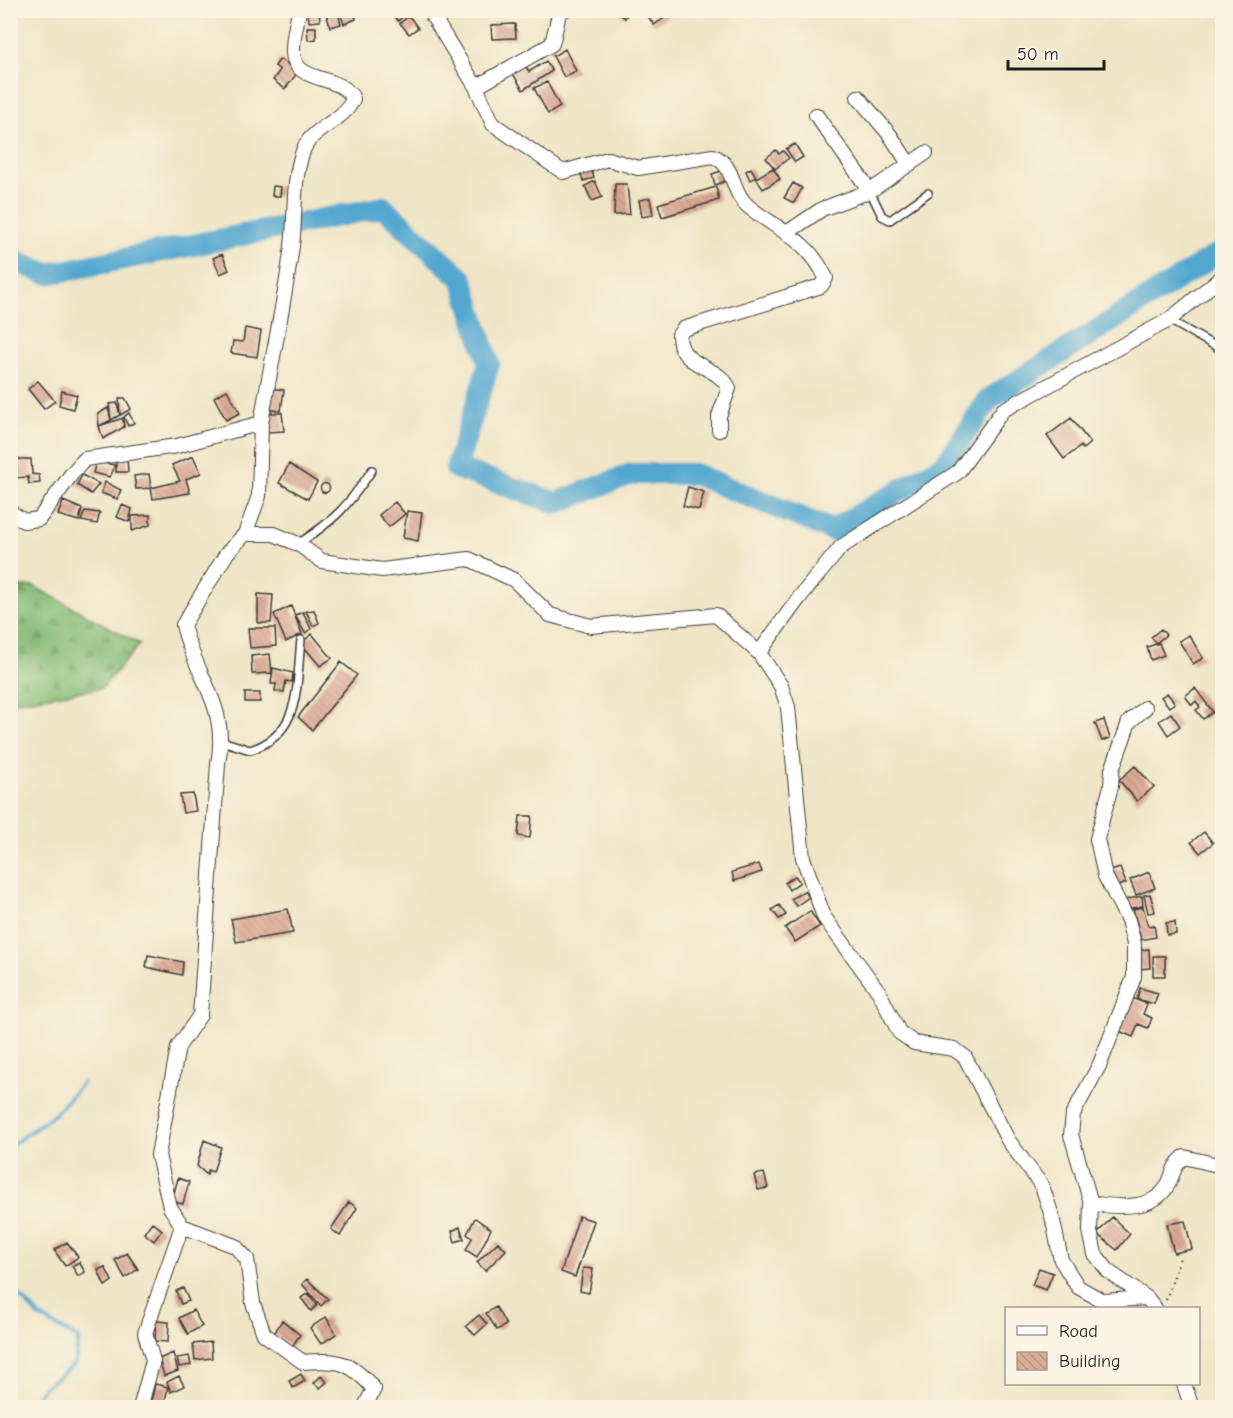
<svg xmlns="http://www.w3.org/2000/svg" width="1233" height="1418" viewBox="0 0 1233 1418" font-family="'Comic Neue',sans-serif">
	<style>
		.forest { fill: url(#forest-firs); stroke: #506b48; stroke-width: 1.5 }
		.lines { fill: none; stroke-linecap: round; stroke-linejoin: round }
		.stream { stroke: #53a7cf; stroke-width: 4 }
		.river { stroke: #53a7cf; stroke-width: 22 }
		.building { fill: url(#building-back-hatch) }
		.service-casing { stroke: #3c3a36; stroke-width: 10 }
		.minor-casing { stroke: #3c3a36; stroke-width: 16 }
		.path { stroke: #3c3a36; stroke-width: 2; stroke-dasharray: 1.5 4.5; stroke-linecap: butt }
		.service { stroke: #fff; stroke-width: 7 }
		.minor { stroke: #fff; stroke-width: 14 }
	</style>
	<defs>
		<pattern id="forest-firs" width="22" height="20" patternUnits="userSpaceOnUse" patternTransform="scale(1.5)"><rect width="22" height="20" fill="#84ba75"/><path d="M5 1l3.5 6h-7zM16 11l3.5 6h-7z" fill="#719f65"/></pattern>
		<pattern id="building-back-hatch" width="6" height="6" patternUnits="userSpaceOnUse" patternTransform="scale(1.5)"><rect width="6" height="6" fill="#dba994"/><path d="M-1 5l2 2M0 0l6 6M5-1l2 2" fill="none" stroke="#bb917f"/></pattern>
	</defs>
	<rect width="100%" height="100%" fill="#fcf5e5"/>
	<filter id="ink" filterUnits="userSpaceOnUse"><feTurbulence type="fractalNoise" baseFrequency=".0167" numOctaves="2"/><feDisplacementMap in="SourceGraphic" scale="12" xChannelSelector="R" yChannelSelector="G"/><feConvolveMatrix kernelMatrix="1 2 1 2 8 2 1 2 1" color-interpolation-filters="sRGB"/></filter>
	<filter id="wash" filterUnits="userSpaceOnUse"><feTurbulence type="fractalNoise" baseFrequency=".008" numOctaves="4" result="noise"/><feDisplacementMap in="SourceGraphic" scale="24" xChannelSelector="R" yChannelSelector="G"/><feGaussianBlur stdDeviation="1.35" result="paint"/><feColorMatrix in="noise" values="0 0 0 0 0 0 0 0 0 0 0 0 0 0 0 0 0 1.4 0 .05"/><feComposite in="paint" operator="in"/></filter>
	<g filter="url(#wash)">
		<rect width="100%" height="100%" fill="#efe5c6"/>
		<path class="forest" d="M33,586l107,58 -38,44 -91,14v-114z"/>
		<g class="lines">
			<path class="stream" d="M10,1146l45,-32 28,-32
				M10,1286l30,31 39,22 -5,26 -31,23 -14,20"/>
			<path class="river" d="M10,259l38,15 335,-67 79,72 27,85 -33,104 100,35 75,-29h63l138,56 113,-66 44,-65 233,-148"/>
		</g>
		<g id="blocks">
			<path class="building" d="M308,10h11l1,11 -11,1z
				M325,10h12l4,14 -11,3z
				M339,10h14l3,9 -12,5z
				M389,10h17l2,2 -10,9z
				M614,10h16l-5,8z
				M660,10h16l-22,15 -5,-7z
				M409,16l9,12 -9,6 -9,-11z
				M515,24l1,14 -24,1 -1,-14z
				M307,27h9v12l-8,1z
				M565,49l11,22 -12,6 -11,-21z
				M280,59l18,13 -13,17 -12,-9 7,-10 -5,-4z
				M546,61l6,10 -29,19 -13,-21 13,-7 6,10z
				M547,82l13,25 -12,7 -14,-26z
				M795,144l8,13 -8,5 -9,-13z
				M776,150l3,4 4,-3 6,7 -14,11 -9,-11z
				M590,165l4,13 -11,3 -4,-13z
				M751,168l5,9 -6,3 -4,-9z
				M773,168l7,11 -17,10 -7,-11z
				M725,170l3,10 -13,5 -3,-11z
				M595,181l7,16 -10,4 -7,-15z
				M793,183l9,5 -8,15 -10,-5z
				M615,184h12l3,30 -16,1z
				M273,186l8,1 -1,9h-8z
				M716,187l3,13 -57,17 -4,-13z
				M650,198l3,17 -11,2 -3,-17z
				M222,254l7,16 -9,4 -7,-16z
				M245,328l16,3 -4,26 -26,-4 2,-12 10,1z
				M38,381l17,20 -11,8 -16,-20z
				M269,388l15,2 -3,21 -15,-2z
				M227,390l13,23 -14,7 -12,-23z
				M62,391l15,4 -4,14 -14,-4z
				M119,398h6l6,11 -11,6 -9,5 -2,-16 8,-1 3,12z
				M108,408l3,12 -12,6 -1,-12z
				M129,413l5,10 -6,3 -4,-9z
				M265,413h17l2,18 -16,1z
				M123,418l1,9 -21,12 -4,-13z
				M1071,418l19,25 -7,6 -2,-3 -17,13 -17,-23z
				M193,456l8,17 -15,6 4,14 -37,6 -2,-11 -15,1 -2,-13 15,-2 2,14 29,-7 -8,-16z
				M127,458l1,14h-12v-10z
				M12,459h19l1,15 7,1 1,8 -11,1 -1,-7 -14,1z
				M96,462l19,3 -5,12 -17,-4z
				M289,464l28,18 -9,17 -29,-16z
				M82,475l17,9 -8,10 -14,-9z
				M105,482l16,8 -4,9 -16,-6z
				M320.5 488a4.5 4.5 0 1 1 9 0a4.5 4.5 0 1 1-9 0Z
				M688,487l16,5 -5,18 -16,-4z
				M63,501l19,8 -3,12 -21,-6z
				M395,502l10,12 -16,13 -10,-12z
				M122,505l10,4 -3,13 -12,-5z
				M85,511l15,2 -3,11 -16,-3z
				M407,511l15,2 -4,28 -15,-3z
				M150,515v10l-18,6v-15z
				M258,594l15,1 -2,28h-13z
				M291,606l11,28 -16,8 -12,-28z
				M314,610l5,13 -6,3 -7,-15z
				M303,612l8,17 -6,4 -10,-18z
				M248,628h27l1,18 -26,2z
				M1161,629l5,6 -10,8 -5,-6z
				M312,634l20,24 -12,8 -19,-23z
				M1189,635l14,23 -10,6 -14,-23z
				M1159,643l5,12 -13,5 -4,-13z
				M270,654l2,19 -20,1 -1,-18z
				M341,662l16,13 -45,55 -14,-13z
				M273,668l20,5 -1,9 -6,-1 -2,11 -9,-1 1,-7h-5z
				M1195,688l18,24 -10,7 -7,-9 4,-3 -4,-6 -4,4 -7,-9z
				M245,693h15v9h-15z
				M1167,693l8,10 -6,4 -8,-10z
				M1171,713l9,13 -12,9 -9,-14z
				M1104,720l6,18 -8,3 -7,-18z
				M1135,766l19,21 -17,14 -18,-21z
				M193,794l3,17 -13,2 -3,-18z
				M520,816h12l-2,22 -12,-2z
				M1204,832l9,11 -13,10 -9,-11z
				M759,864l3,8 -28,9 -2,-9z
				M1120,868l6,15 -8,3 -7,-15z
				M1149,872l6,16 -19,7 -6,-15z
				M795,876l5,6 -11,8 -4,-7z
				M804,891l5,6 -13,9 -5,-7z
				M1150,894l5,18 -7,1 -4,-18z
				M1142,896l1,10 -17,3 -2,-9z
				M779,905l7,10 -7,4 -7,-9z
				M1143,907l5,19 6,-1 2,12 -15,3 -8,-31z
				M288,909l5,24 -57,9 -5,-23z
				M810,911l10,15 -25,16 -10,-14z
				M1175,922l1,12 -9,1 -1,-12z
				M1149,949l1,19 -12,1 -1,-19z
				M148,955l35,7 -1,13 -36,-8z
				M1153,956h12v20h-12z
				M1140,988l18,5 -4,11 -17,-5z
				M1132,998l15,6 -4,10 9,4 -4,10 -10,-4 -5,13 -14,-6z
				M204,1140l17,7 -8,25 -5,-2 -1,5 -10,-9z
				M764,1173l4,15 -10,2 -4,-15z
				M178,1178l11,4 -6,22 -11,-3z
				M349,1202l8,6 -17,28 -9,-7z
				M579,1216l15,5 -19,56 -14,-5z
				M1112,1217l18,17 -13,16 -20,-16z
				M475,1218l16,11 -14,28 -11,-7 6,-12 -5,-4z
				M1185,1221l7,28 -18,4 -7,-29z
				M152,1222l10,8 -8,11 -10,-8z
				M460,1227l4,12 -9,3 -3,-11z
				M67,1242l11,15 -13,9 -11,-16z
				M498,1242l8,8 -21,21 -8,-9z
				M127,1253l11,16 -13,9 -10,-18z
				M79,1262l6,10 -7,4 -6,-10z
				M105,1267l7,14 -7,5 -7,-16z
				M583,1268l10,1 -4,24 -9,-2z
				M1039,1268l14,5 -7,17 -14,-5z
				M307,1279l21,20 -7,7 -19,-22z
				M183,1288l6,13 -8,3 -5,-13z
				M308,1293l9,12 -6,6 -10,-13z
				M496,1307l10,18 -9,5 -11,-17z
				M193,1310l9,16 -14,8 -9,-16z
				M479,1315l8,9 -12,11 -9,-9z
				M326,1317l10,17 -15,10 -11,-16z
				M282,1320l18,15 -9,13 -17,-14z
				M156,1321l13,1 -1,20 -13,-1z
				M211,1342l1,16 -17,2 -2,-16z
				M173,1353l5,18 -14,5 -5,-17z
				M189,1356l2,9 -12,2 -2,-9z
				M301,1374l4,7 -12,7 -4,-7z
				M179,1376l5,10 -13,6 -4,-10z
				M321,1376l6,6 -7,6 -6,-5z
				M155,1384l13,3 -4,18 -13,-3z"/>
		</g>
	</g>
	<g filter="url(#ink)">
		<use href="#blocks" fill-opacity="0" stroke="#3c3a36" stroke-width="1.5"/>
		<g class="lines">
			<g class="service-casing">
				<path id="service" d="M870,191l12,25 8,4 38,-27
					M1169,320l53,30
					M298,544c37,-24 49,-37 74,-74
					M222,741l28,9c52,-16 46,-65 51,-110"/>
			</g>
			<g class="minor-casing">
				<path id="minor" d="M429,10l47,77 76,-43 7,-30 5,-4
					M476,87l17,37 70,48 45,-13 30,9 75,-12c23,9 17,36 36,51 30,24 59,32 77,71l-5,8 -138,43 -4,6c0,33 38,29 50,53l-10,28v14
					M858,97l32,38 19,29
					M816,115l54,76
					M788,232l34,-23 48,-18 56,-38
					M261,423l-2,73 -14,38 -18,19 -44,72c13,54 46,79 35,139l-18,251 -22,32 -20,108 12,52 12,19 53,20 12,13 6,44 11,31 39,28c35,-3 47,-1 71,27l-10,19
					M10,512l14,9 15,-2 34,-47 12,-13 92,-13 84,-23c10,-59 23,-118 31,-177 4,-33 0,-64 11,-95 8,-24 40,-28 50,-52 -10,-25 -59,-15 -60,-46 -1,-14 4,-29 6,-43
					M245,534h29l24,10 24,17 60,9 87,-11 45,21 36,35 41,11 125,-11 43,38 40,-55 42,-51 117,-75 45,-62 166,-90 53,-43
					M759,653l22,33 7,21 15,151 21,59 55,75 20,40 15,11 40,6 11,8 43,83 34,46 10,30 9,44 17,27 25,14 44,-3 8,10
					M1145,708l-16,14 -17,48 -1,16 -14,53 8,37 23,44 6,24v33l-34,87 -27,50 -2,21 20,68 -1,28 5,23 14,18 38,26
					M1091,1203c22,4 60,8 75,-15 8,-12 5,-20 18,-31l38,9
					M1184,1384l8,24
					M140,1408l13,-47 -8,-28 37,-107"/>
			</g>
			<path class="path" d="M1166,1300l14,-42"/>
			<use href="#service" class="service"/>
			<use href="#minor" class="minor"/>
		</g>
	</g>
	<rect width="1233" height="1418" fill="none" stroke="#fcf5e5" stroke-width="36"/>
	<rect x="1005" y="1307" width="195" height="78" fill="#fcf5e5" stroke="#a29e95" stroke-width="1.5"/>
	<rect x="1017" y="1326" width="30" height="9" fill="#ffffff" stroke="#a29e95" stroke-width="1.5"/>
	<text x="1059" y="1337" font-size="18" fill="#1c1c1c">Road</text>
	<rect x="1017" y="1352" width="30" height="18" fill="url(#building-back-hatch)" stroke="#a29e95" stroke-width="1.5"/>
	<text x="1059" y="1367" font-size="18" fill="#1c1c1c">Building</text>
	<path d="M1008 60v9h96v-9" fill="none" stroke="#1c1c1c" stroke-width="3"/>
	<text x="1017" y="60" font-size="18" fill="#1c1c1c" stroke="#fcf5e5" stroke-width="4.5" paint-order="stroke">50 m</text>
</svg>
